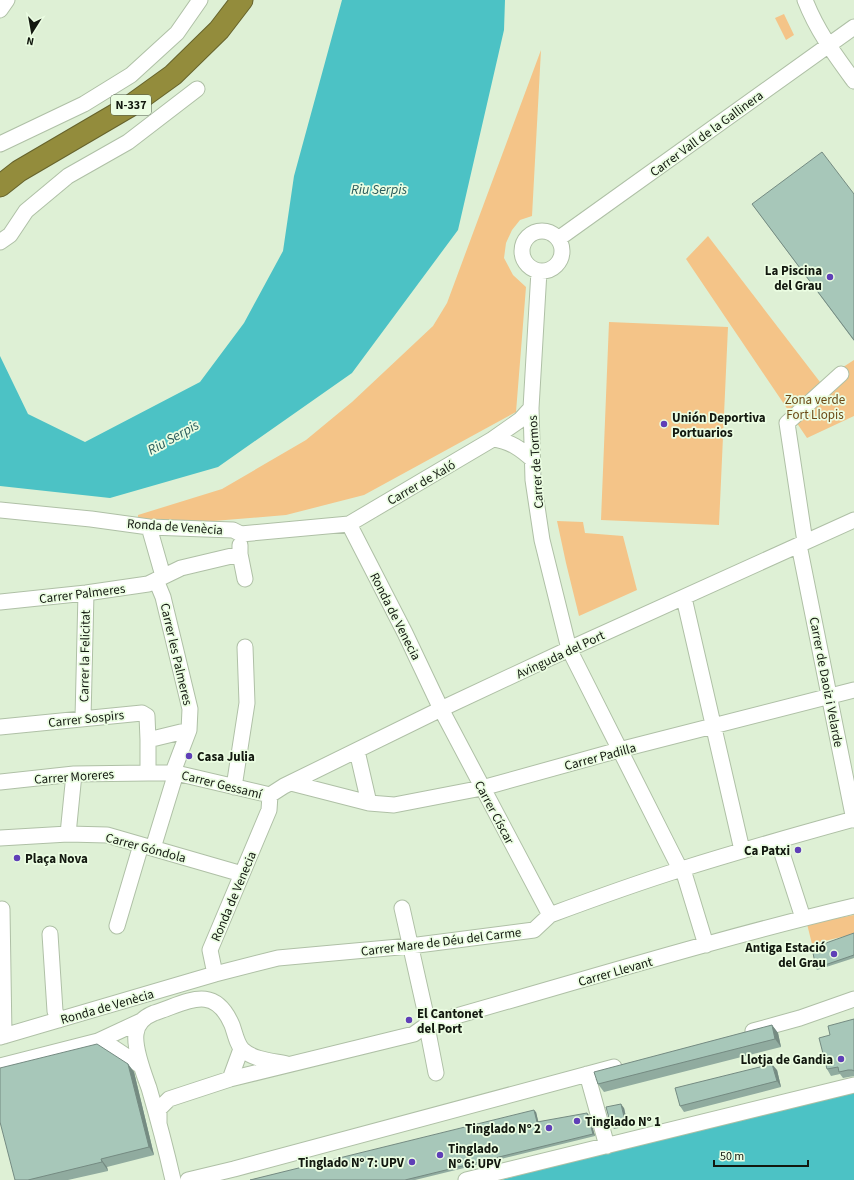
<svg xmlns="http://www.w3.org/2000/svg" width="854" height="1180" viewBox="0 0 854 1180" font-family="'Source Sans 3',sans-serif">
	<style>
		.green { fill: #f4c488 }
		.water { fill: #4cc2c5 }
		.lines { fill: none; stroke-linecap: round; stroke-linejoin: round }
		.minor-casing { stroke: #afc0a6; stroke-width: 17 }
		.highway-casing { stroke: #66632c; stroke-width: 23 }
		.minor { stroke: #fff; stroke-width: 15 }
		.highway { stroke: #938c3c; stroke-width: 21 }
		.wall { fill: #90ab9f }
		.shaded-wall { fill: #758b82 }
		.building { fill: #a7c7b9; stroke: #758b82 }
		.poi-dot { fill: #5f3fb7; stroke: #ebfde2; stroke-width: 1.5 }
		.labels { text-anchor: middle; stroke-width: 3.5; stroke-linejoin: round; paint-order: stroke }
		.shield { fill: #ebfde2; stroke: #535d4e; stroke-width: 1 }
		.shield-label { font-size: 12px; font-weight: bold; fill: #12180f }
		.street-label { font-size: 13px; fill: #12180f; stroke: #ebfde2 }
		.poi-label { font-size: 13px; font-weight: bold; fill: #12180f; stroke: #ebfde2; text-anchor: end }
		.park-label { font-size: 13px; fill: #6c4915; stroke: #ebfde2 }
		.water-label { font-size: 14px; font-style: italic; fill: #295b5c; stroke: #ebfde2 }
	</style>
	<rect width="100%" height="100%" fill="#def0d5"/>
	<path class="green" d="M784,14l10,21 -8,5 -11,-22z
		M541,50l-9,166 -12,4 -8,10 -6,13 -2,15 9,17 13,12 -10,125 -152,83 -78,20 -97,8 -51,-3v-5l84,-26 84,-49 46,-38 81,-76 14,-23z
		M708,236l112,146 34,-22v56l-47,22 -121,-179z
		M609,322l119,5 -9,198 -118,-5z
		M557,521l26,1 2,11 38,3 14,54 -58,26 -13,-53z
		M854,915v19l-42,10 -5,-20z"/>
	<path class="water" d="M342,0h163l-1,30 -46,200 -106,143 -134,94 -108,31 -110,-12v-130l28,58 57,28 115,-60 44,-59 39,-72 11,-75z
		M854,1090v90h-353l15,-4z"/>
	<g class="lines">
		<g class="minor-casing">
			<path id="minor" d="M805,0c12,31 30,55 49,81
				M0,10l7,-10
				M0,144l84,-40 47,-29 46,-42 23,-33
				M522 251a20 20 0 1 1 40 0a20 20 0 1 1-40 0Z
				M558,239l296,-212
				M0,242l10,-7 16,-24 42,-35 60,-34 69,-53
				M539,271l-8,137 2,72 9,60 27,109 111,220 4,4 22,72
				M493,439c17,2 28,10 40,21
				M0,510l91,9 58,8 84,3 8,4 108,-10 144,-85 27,-19 11,-12
				M349,524l56,109 36,76 109,206
				M149,527l14,49
				M805,542l-18,-119 54,-49
				M240,545v9l5,25
				M799,545l55,275
				M156,580l7,17 27,112 -1,21
				M684,598l58,252
				M0,602l86,-9 62,-9 33,-16 59,-14
				M83,718l3,-125
				M0,727l142,-14 5,3 1,24
				M357,751l12,52
				M173,772l16,-42 -41,10v33h28l94,22
				M0,782l74,-8 74,-1
				M291,783l78,20 25,2 88,-17 137,-38 235,-60
				M234,787l13,-84 -2,-56
				M270,795l14,-9 157,-77 128,-60 285,-129
				M68,834l6,-60
				M0,838l68,-4 39,1 135,39
				M778,841l25,77
				M153,848l23,-75
				M402,908l26,116 1,13 7,36
				M2,909l2,127
				M117,926l24,-81
				M50,934l5,77 4,9
				M215,974l-5,-24 59,-140 1,-15
				M753,1031l47,-13 54,-19
				M0,1037l215,-63 63,-16 132,-12 124,-16 16,-15c43,-16 87,-32 132,-46 57,-18 114,-34 172,-50
				M98,1041l13,5 30,20
				M0,1066l98,-25 43,-20
				M587,1074l20,72
				M230,1079l11,-30
				M159,1123v-14l10,-10 61,-20 184,-45 14,-10c142,-40 283,-84 426,-118
				M173,1180c-7,-31 -15,-61 -24,-92 -5,-14 -15,-39 -13,-54 1,-11 8,-17 18,-21 34,-11 60,-30 78,12 3,8 5,20 11,25 11,10 30,11 44,14
				M188,1180l46,-11 380,-102
				M466,1180l388,-95"/>
		</g>
		<g class="highway-casing">
			<path id="highway" d="M0,186l19,-15 111,-65 43,-31 46,-45 23,-30"/>
		</g>
		<use href="#minor" class="minor"/>
		<use href="#highway" class="highway"/>
	</g>
	<path class="wall" d="M854,194v147l-102,-137z
		M854,933v25l-37,12 -1,-2z
		M854,1019v57l-11,2 -3,-4 -9,2 -4,-7 3,-34z
		M772,1025l6,8 3,14 -177,45 -6,-8z
		M128,1064l6,8 20,83 -47,12 1,4 -40,9h-53z
		M777,1070l4,17 -97,25 -4,-6z
		M624,1108l4,18 -14,3 -3,-4z
		M536,1112l2,10 51,-7 6,21 -180,44h-165z"/>
	<path class="shaded-wall" d="M772,1025l6,8 3,14 -6,-8z
		M128,1064l6,8 20,83 -5,-8z
		M772,1064l5,6 4,17 -4,-6z
		M621,1104l3,4 4,18 -3,-5z
		M534,1110l2,2 3,12 -2,-2z
		M587,1113l2,2 6,21 -2,-2z
		M101,1159l6,8 1,4 -6,-9z"/>
	<path class="building" d="M822,152l32,42v146l-102,-136z
		M854,933v22l-38,13 -4,-20z
		M854,1019v52l-2,-1h-4l-9,2 -1,-5 -11,2 -8,-31 11,-3 -2,-9z
		M772,1025l3,14 -177,45 -4,-12z
		M97,1044l31,20 21,83 -48,12 1,3 -74,18h-13l-15,-58v-54z
		M772,1064l5,17 -97,25 -5,-18z
		M621,1104l4,17 -14,4 -5,-18z
		M534,1110l3,12 50,-9 6,21 -188,46h-155z"/>
	<g class="poi-dot">
		<circle cx="830" cy="277" r="4"/>
		<circle cx="664" cy="424" r="4"/>
		<circle cx="189" cy="756" r="4"/>
		<circle cx="798" cy="850" r="4"/>
		<circle cx="17" cy="858" r="4"/>
		<circle cx="834" cy="954" r="4"/>
		<circle cx="409" cy="1020" r="4"/>
		<circle cx="841" cy="1059" r="4"/>
		<circle cx="577" cy="1121" r="4"/>
		<circle cx="549" cy="1128" r="4"/>
		<circle cx="440" cy="1155" r="4"/>
		<circle cx="412" cy="1162" r="4"/>
	</g>
	<g class="labels">
		<rect class="shield" x="111" y="95" width="40" height="20" rx="3"/>
		<g class="shield-label">
			<text x="131" y="109">N-337</text>
		</g>
		<g class="street-label">
			<text transform="translate(706 133) rotate(-36)" y="5">Carrer Vall de la Gallinera</text>
			<text transform="translate(535 462) rotate(-94)" y="5">Carrer de Tormos</text>
			<text transform="translate(421 482) rotate(-30)" y="5">Carrer de Xaló</text>
			<text transform="translate(175 526) rotate(4)" y="5">Ronda de Venècia</text>
			<text transform="translate(82 593) rotate(-7)" y="5">Carrer Palmeres</text>
			<text transform="translate(396 616) rotate(63)" y="5">Ronda de Venecia</text>
			<text transform="translate(177 654) rotate(77)" y="5">Carrer les Palmeres</text>
			<text transform="translate(560 654) rotate(-25)" y="5">Avinguda del Port</text>
			<text transform="translate(84 656) rotate(-89)" y="5">Carrer la Felicitat</text>
			<text transform="translate(827 682) rotate(79)" y="5">Carrer de Daoiz i Velarde</text>
			<text transform="translate(86 718) rotate(-6)" y="5">Carrer Sospirs</text>
			<text transform="translate(600 756) rotate(-15)" y="5">Carrer Padilla</text>
			<text transform="translate(74 776) rotate(-4)" y="5">Carrer Moreres</text>
			<text transform="translate(222 784) rotate(14)" y="5">Carrer Gessamí</text>
			<text transform="translate(495 812) rotate(62)" y="5">Carrer Císcar</text>
			<text transform="translate(146 847) rotate(15)" y="5">Carrer Góndola</text>
			<text transform="translate(233 896) rotate(-67)" y="5">Ronda de Venecia</text>
			<text transform="translate(441 941) rotate(-7)" y="5">Carrer Mare de Déu del Carme</text>
			<text transform="translate(615 971) rotate(-16)" y="5">Carrer Llevant</text>
			<text transform="translate(107 1006) rotate(-16)" y="5">Ronda de Venècia</text>
		</g>
		<g class="poi-label">
			<text x="822" y="275">La Piscina<tspan x="822" dy="15">del Grau</tspan></text>
			<text x="672" y="422" text-anchor="start">Unión Deportiva<tspan x="672" dy="15">Portuarios</tspan></text>
			<text x="197" y="761" text-anchor="start">Casa Julia</text>
			<text x="790" y="855">Ca Patxi</text>
			<text x="25" y="863" text-anchor="start">Plaça Nova</text>
			<text x="826" y="952">Antiga Estació<tspan x="826" dy="15">del Grau</tspan></text>
			<text x="417" y="1018" text-anchor="start">El Cantonet<tspan x="417" dy="15">del Port</tspan></text>
			<text x="833" y="1064">Llotja de Gandia</text>
			<text x="585" y="1126" text-anchor="start">Tinglado Nº 1</text>
			<text x="541" y="1133">Tinglado Nº 2</text>
			<text x="448" y="1153" text-anchor="start">Tinglado<tspan x="448" dy="15">Nº 6: UPV</tspan></text>
			<text x="404" y="1167">Tinglado Nº 7: UPV</text>
		</g>
		<g class="park-label">
			<text x="815" y="404">Zona verde<tspan x="815" dy="15">Fort Llopis</tspan></text>
		</g>
		<g class="water-label">
			<text x="379" y="194">Riu Serpis</text>
			<text transform="translate(173 437) rotate(-29)" y="5">Riu Serpis</text>
		</g>
	</g>
	<g transform="translate(32 32) rotate(191)" stroke="#ebfde2" stroke-width="3" paint-order="stroke">
	<path d="M0-3L7 15L0 10L-7 15Z" fill="#12180f"/>
	<text y="-6" font-size="11" font-weight="bold" text-anchor="middle" fill="#12180f">N</text>
	</g>
	<path d="M714 1160v6h94v-6" fill="none" stroke="#12180f" stroke-width="2"/>
	<text x="720" y="1160" font-size="12" fill="#12180f" stroke="#ebfde2" stroke-width="3" paint-order="stroke">50 m</text>
</svg>
